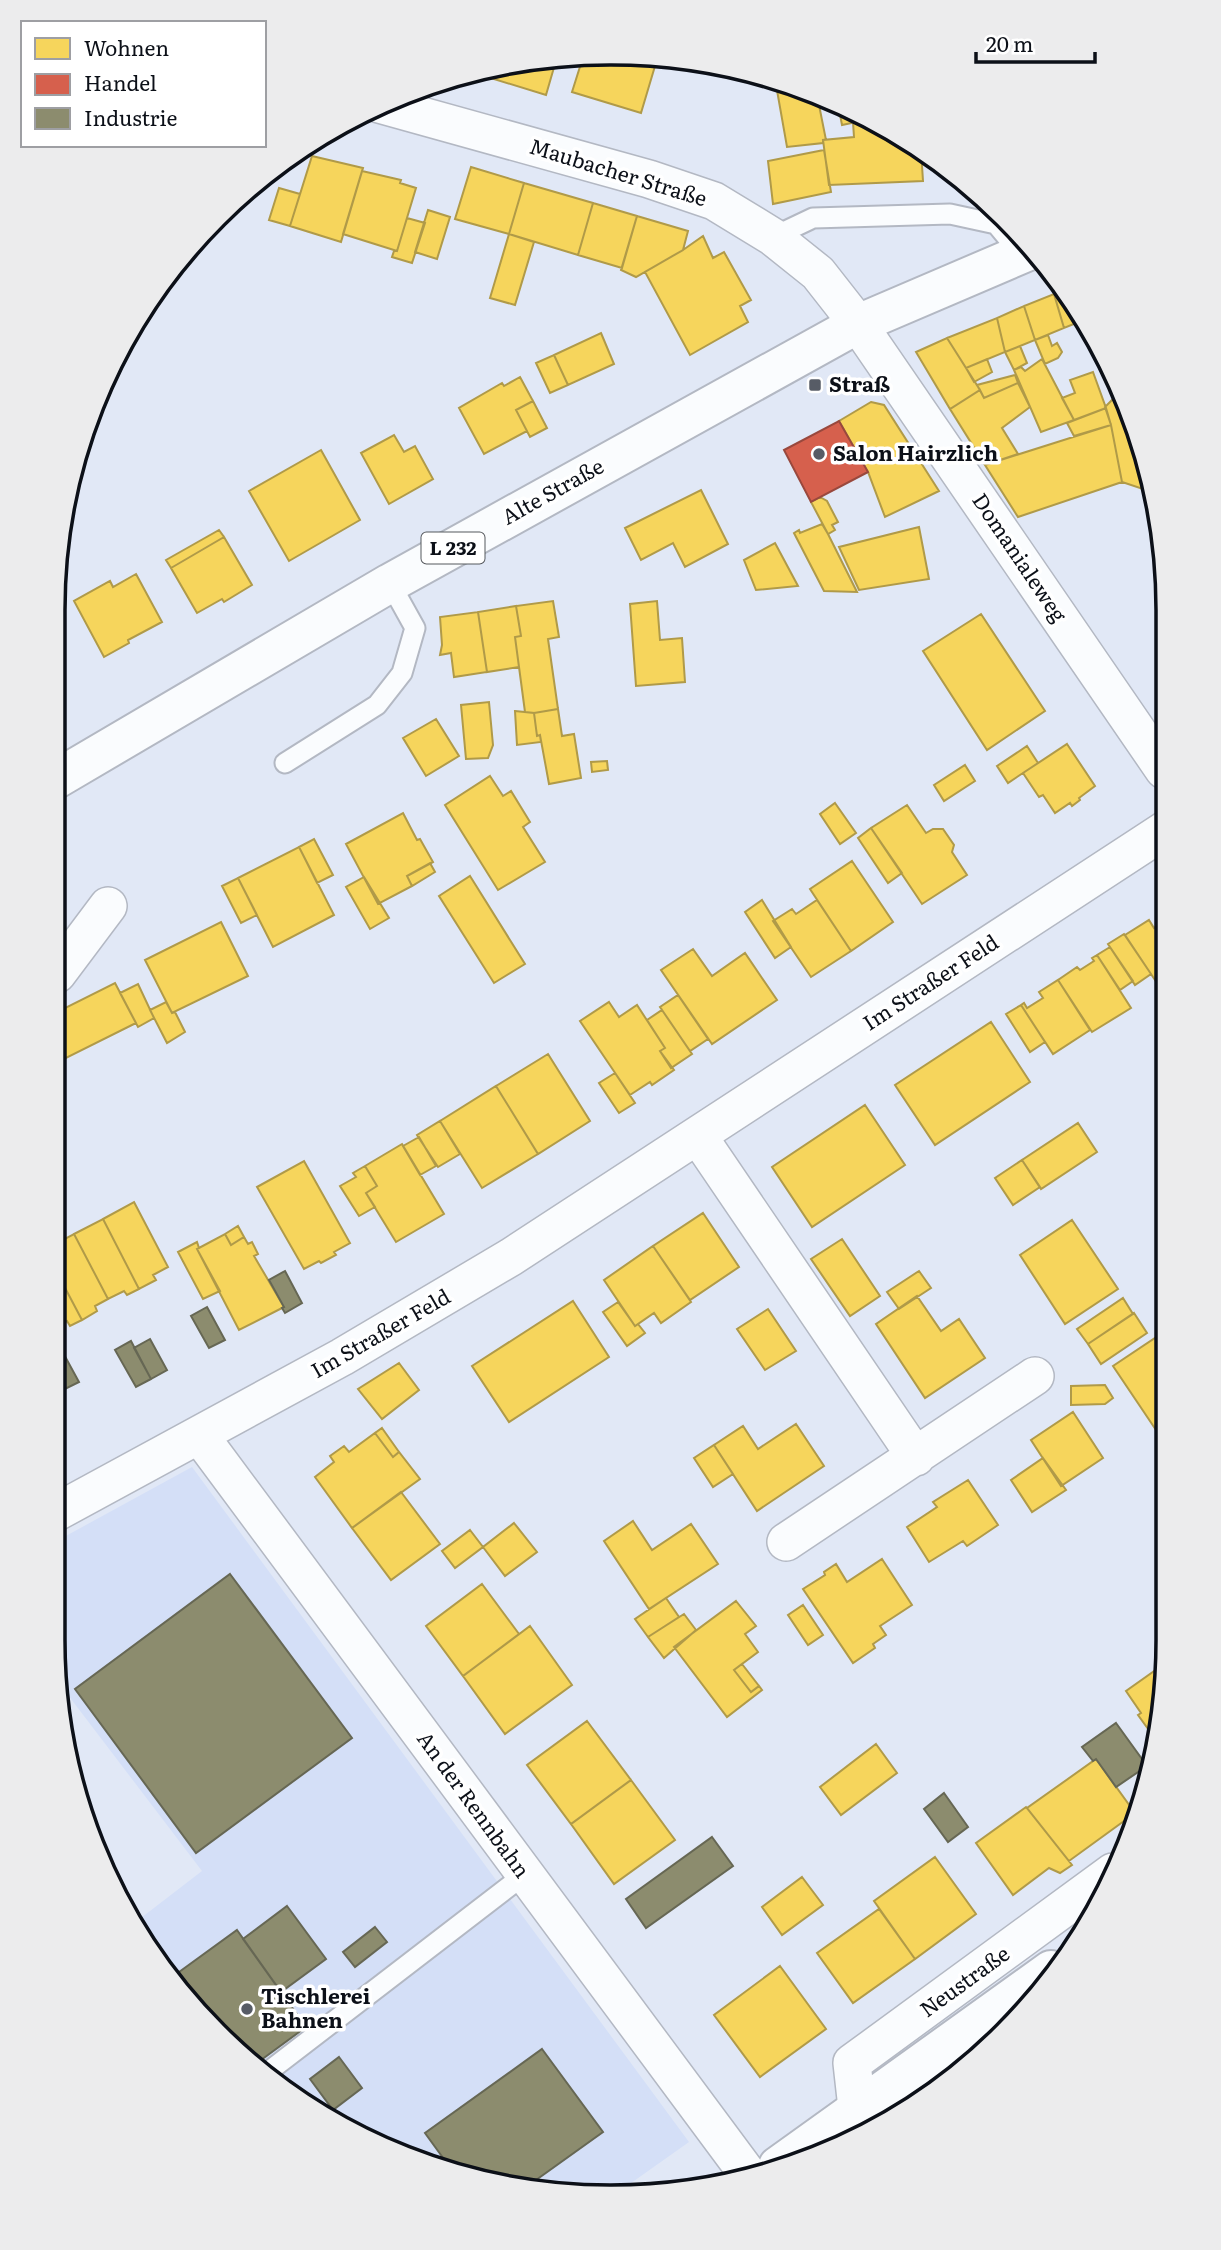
<svg xmlns="http://www.w3.org/2000/svg" width="1221" height="2250" viewBox="0 0 1221 2250" font-family="Literata,serif">
	<style>
		.built { fill: #d4dff7 }
		.homes { fill: #f6d55c; stroke: #b09a48; stroke-width: 2 }
		.shops { fill: #d6604d; stroke: #99483d; stroke-width: 2 }
		.industry { fill: #8c8c6e; stroke: #666754; stroke-width: 2 }
		.lines { fill: none; stroke-linecap: round; stroke-linejoin: round }
		.lane-casing { stroke: #b3b8c3; stroke-width: 23 }
		.street-casing { stroke: #b3b8c3; stroke-width: 40 }
		.secondary-casing { stroke: #b3b8c3; stroke-width: 42 }
		.primary-casing { stroke: #b3b8c3; stroke-width: 42 }
		.lane { stroke: #fafcfe; stroke-width: 19 }
		.street { stroke: #fafcfe; stroke-width: 37 }
		.secondary { stroke: #fafcfe; stroke-width: 38 }
		.primary { stroke: #fafcfe; stroke-width: 38 }
		.poi-dot { fill: #575c66; stroke: #fff; stroke-width: 2.5 }
		.labels { text-anchor: middle; stroke-width: 7; stroke-linejoin: round; paint-order: stroke }
		.shield { fill: #fff; stroke: #55585d; stroke-width: 2 }
		.shield-label { font-size: 19px; font-weight: bold; fill: #0c1018 }
		.street-label { font-size: 21px; fill: #0c1018; stroke: #fff }
		.poi-label { font-size: 21px; font-weight: bold; fill: #0c1018; stroke: #fff; text-anchor: start }
		.rim { fill: none; stroke: #0c1018; stroke-width: 3.5 }
	</style>
	<rect width="100%" height="100%" fill="#e1e8f6"/>
	<path class="built" d="M192,1467l497,675 -72,51 -151,-14 -165,-75 -133,-124 -31,-59 65,-50 -134,-176 -10,-20 -5,-36v-96z"/>
	<path class="homes" d="M584,54l74,2 -17,57 -69,-21z
		M541,59l14,5 -9,31 -78,-24z
		M775,79l14,3 28,13 9,45h-3v3l-36,4z
		M838,104l33,15 -29,6z
		M871,119l2,7h5l2,9h21l20,15 2,31 -94,4 -6,-45 31,-3 -1,-15z
		M824,150l7,42 -58,12 -5,-43z
		M312,156l51,12 -22,74 -51,-16z
		M471,167l53,16 -15,51 -54,-15z
		M362,171l39,9 -1,3 16,5 -19,63 -54,-17z
		M524,183l69,20 -15,52 -69,-21z
		M279,188l21,6 -10,32 -21,-6z
		M593,203l44,13 -15,52 -44,-13z
		M428,210l22,7 -13,42 -22,-7z
		M637,216l51,15 -5,19 -47,27 -15,-7z
		M407,218l18,5 -13,40 -20,-6 2,-6h3z
		M509,234l25,8 -19,63 -25,-7z
		M703,236l10,22 11,-6 27,48 -11,6 8,16 -58,33 -45,-83 38,-22z
		M1065,290l9,10 10,20 -20,8 -10,-34z
		M1054,294l10,34 -29,12 -11,-34z
		M1024,306l11,34 -30,12 -8,-34z
		M997,318l8,34 -39,16 -19,-30z
		M601,333l13,31 -46,21 -14,-30z
		M1048,335l4,11 5,-3 5,9 -4,6 -13,6 -10,-24z
		M947,338l33,52 -30,19 -34,-57z
		M1020,346l7,17 -13,7 -9,-18z
		M554,355l14,30 -18,8 -14,-30z
		M987,359l5,13 -18,10 -8,-14z
		M1042,359l32,61 -33,12 -27,-62 7,-3 4,4z
		M1093,372l13,36 -32,12 -12,-22 13,-5 -5,-13z
		M1015,375l3,8 -34,15 -7,-13z
		M520,377l13,24 -17,9 11,21 -43,23 -25,-46 43,-25 2,3z
		M1018,383l12,24 -28,21 16,26 -33,11 -35,-56 30,-19 4,8z
		M1121,396l18,35 14,59 -4,1 -27,-9 -11,-57 -6,-18 9,-9z
		M533,401l14,27 -17,9 -14,-27z
		M871,402l13,3 55,86 -54,26 -17,-45 -29,-51z
		M1106,408l5,17 -37,11 -7,-13z
		M1111,425l11,57 -104,35 -33,-52z
		M394,435l10,17 11,-6 18,33 -44,25 -28,-51z
		M321,450l39,70 -71,41 -40,-70z
		M701,490l27,54 -43,23 -12,-24 -32,17 -16,-32z
		M820,497l7,4 11,21 -6,3 3,5 -7,4 -17,-32z
		M822,524l6,10 29,58 -33,-1 -30,-58 5,-3 1,3z
		M919,527l10,52 -70,11 -20,-43z
		M219,530l5,7 -53,31 -5,-8z
		M224,537l28,48 -28,17 -2,-3 -25,14 -26,-45z
		M775,543l23,43 -42,4 -12,-30z
		M136,574l26,48 -34,18 1,3 -25,14 -30,-56 36,-20 3,6z
		M553,601l6,36 -11,2 10,70 -24,4 -9,-1 -10,-75 6,-1 -5,-30z
		M657,601l3,39 22,-2 3,44 -49,4 -6,-82z
		M516,606l5,30 -6,1 4,30 -32,5 -9,-60z
		M478,612l9,60 -33,5 -3,-24 -11,2 2,-10 -2,-28z
		M981,614l64,97 -58,39 -64,-99z
		M54,668l10,17 -10,6z
		M489,702l4,43 -5,13 -22,1 -5,-54z
		M558,709l4,27 12,-2 7,44 -32,6 -9,-49 -3,1 -3,-23z
		M515,711l19,2 3,23 3,-1 1,7 -24,3z
		M436,719l23,37 -33,20 -23,-38z
		M1067,744l28,42 -16,12 1,2 -8,6 -2,-3 -15,10 -12,-18 -4,2 -16,-24z
		M1027,746l11,17 -30,20 -11,-17z
		M607,761l1,9 -16,2 -1,-10z
		M965,765l10,16 -31,20 -10,-16z
		M490,776l13,20 8,-5 19,31 -7,5 22,35 -47,28 -53,-85z
		M835,803l21,30 -16,11 -20,-30z
		M907,805l19,28 7,-4h10l11,16 -2,7 15,23 -45,29 -51,-76z
		M403,813l14,27 3,-1 13,23 -26,14 5,10 -34,18 -32,-60z
		M871,828l31,45 -14,10 -30,-45z
		M314,839l19,36 -16,8 -18,-36z
		M299,847l35,68 -61,32 -35,-69z
		M852,861l41,61 -42,29 -41,-62z
		M430,863l5,9 -23,14 -5,-10z
		M470,876l55,88 -31,19 -55,-87z
		M364,877l25,41 -19,11 -24,-42z
		M238,878l19,37 -16,8 -19,-37z
		M762,900l29,47 -16,11 -30,-46z
		M817,900l34,51 -40,26 -38,-56 19,-12 4,5z
		M1149,920l5,8 11,-7v70l-2,1 -38,-57z
		M221,922l27,54 -76,37 -27,-53z
		M1124,934l27,40 -16,11 -27,-41z
		M1110,947l23,34 -13,9 -23,-35z
		M693,949l19,27 33,-23 32,47 -65,44 -51,-74z
		M1097,955l34,53 -39,24 -34,-52 19,-13 3,3 14,-9 -2,-3z
		M1058,980l32,50 -37,24 -32,-49 3,-2 3,5 16,-10 -4,-6z
		M115,983l21,40 -72,36 -11,-21v-24z
		M138,984l16,34 -16,9 -18,-34z
		M678,995l30,44 -18,12 -30,-44z
		M166,1002l6,11 3,-1 10,20 -18,11 -17,-33z
		M609,1002l10,15 18,-12 28,43 -5,3 14,19 -22,15 -2,-3 -20,13 -50,-74z
		M1021,1005l24,37 -15,10 -24,-38z
		M662,1010l30,44 -21,14 -11,-17 5,-3 -18,-28z
		M991,1022l39,60 -95,63 -40,-60z
		M548,1054l42,67 -52,33 -42,-68z
		M615,1073l20,30 -16,10 -20,-30z
		M496,1086l42,68 -56,34 -42,-67z
		M865,1105l40,60 -93,62 -40,-60z
		M440,1121l20,33 -22,13 -21,-32z
		M1078,1123l19,29 -56,37 -19,-29z
		M419,1137l17,29 -16,9 -17,-29z
		M402,1144l42,70 -48,28 -30,-49 11,-7 -12,-20z
		M1022,1160l18,27 -27,18 -18,-27z
		M304,1161l46,82 -16,9 2,3 -15,8 -2,-2 -15,8 -47,-82z
		M365,1166l12,20 -11,7 9,14 -16,9 -19,-30 16,-9 -3,-4z
		M134,1202l34,65 -15,8 3,5 -17,9 -36,-70z
		M703,1213l36,54 -49,33 -37,-54z
		M103,1219l36,70 -12,6 -3,-4 -16,8 -34,-65z
		M1072,1220l46,69 -53,35 -45,-69z
		M238,1226l6,11 -13,8 -6,-11z
		M74,1234l34,65 -13,7 2,5 -15,9 -29,-55v-20z
		M225,1234l6,11 13,-8 4,7 4,-2 6,12 -4,2 30,51 -45,23 -42,-81z
		M842,1239l38,57 -30,20 -39,-57z
		M197,1242l2,6 -2,1 23,42 -17,8 -25,-47z
		M653,1246l38,56 -30,21 -7,-10 -19,13 -31,-46z
		M53,1265l29,55 -12,6 -3,-5 -14,7z
		M919,1271l12,17 -32,21 -12,-17z
		M917,1296l24,35 18,-12 26,39 -60,40 -49,-74z
		M1123,1298l10,16 -45,30 -11,-15z
		M573,1301l36,56 -100,65 -37,-56z
		M618,1302l17,24 3,-2 7,9 -18,13 -24,-34z
		M768,1309l28,42 -31,19 -28,-41z
		M1134,1313l13,20 -46,31 -13,-20z
		M1164,1332l2,3 1,93 -9,5 -45,-67z
		M399,1363l20,27 -37,29 -24,-30z
		M53,1371l10,19 -10,6z
		M1105,1385l8,13 -8,6 -34,1v-19z
		M1073,1412l30,46 -42,28 -30,-46z
		M796,1424l28,42 -67,45 -43,-66 29,-19 15,23z
		M382,1428l17,24 -6,5 -18,-24z
		M375,1433l18,24 6,-5 21,27 -68,49 -37,-51 19,-15 -4,-6 14,-10 5,6z
		M714,1445l19,29 -20,13 -19,-29z
		M1043,1458l23,32 -34,22 -21,-32z
		M968,1480l30,45 -31,21 -4,-5 -34,21 -22,-35 30,-20 -4,-5z
		M401,1492l39,52 -49,36 -39,-52z
		M633,1521l19,29 39,-26 27,40 -69,45 -45,-68z
		M514,1523l23,29 -32,24 -22,-29z
		M470,1530l13,17 -28,21 -13,-17z
		M882,1559l30,46 -32,21 6,9 -13,9 2,4 -22,15 -50,-74 22,-14 -1,-3 12,-8 11,18z
		M482,1584l37,50 -56,42 -37,-50z
		M666,1598l13,19 -31,20 -13,-18z
		M736,1601l20,25 -11,8 13,18 -24,18 17,22 8,-6 3,4 -35,27 -53,-70z
		M803,1605l20,30 -15,10 -20,-30z
		M684,1614l12,16 -32,28 -16,-21z
		M530,1626l42,59 -67,49 -42,-58z
		M1167,1662v14l-10,59 -3,-5 -3,3 -13,-18 3,-2 -15,-22z
		M742,1664l17,22 -8,6 -17,-22z
		M587,1721l44,59 -60,44 -44,-59z
		M876,1744l21,29 -56,42 -21,-28z
		M1096,1759l39,54 -66,48 -42,-53z
		M631,1780l44,60 -61,44 -43,-60z
		M1026,1807l46,58 -12,8 -11,-5 -36,27 -37,-52z
		M935,1857l41,57 -61,45 -41,-58z
		M802,1877l21,28 -41,30 -20,-28z
		M879,1909l36,50 -62,44 -36,-50z
		M780,1966l46,63 -66,48 -46,-62z"/>
	<path class="shops" d="M839,421l29,51 -57,30 -27,-52z"/>
	<path class="industry" d="M285,1271l17,32 -17,10 -3,-5 2,-1 -15,-27z
		M207,1307l18,33 -16,8 -18,-32z
		M150,1339l17,31 -16,9 -17,-31z
		M131,1341l20,38 -15,8 -21,-37z
		M61,1349l18,33 -16,8 -10,-19v-18z
		M230,1574l122,164 -156,115 -121,-164z
		M1116,1723l31,43 -31,21 -20,-28 -3,2 -11,-14z
		M944,1793l24,34 -20,15 -24,-33z
		M712,1837l21,29 -87,62 -20,-29z
		M287,1906l39,53 -45,33 -38,-53z
		M375,1927l12,15 -32,25 -12,-15z
		M237,1930l69,97 -49,36 -89,-83z
		M542,2049l61,83 -74,53 -63,-6 -12,-6 -29,-40z
		M339,2057l23,31 -29,22 -23,-31z"/>
	<g class="lines">
		<g class="lane-casing">
			<path id="lane" d="M773,237l40,-19 137,-4 46,10 25,30
				M285,763l92,-58 25,-32 13,-45 -25,-45
				M273,2068l251,-193"/>
		</g>
		<g class="street-casing">
			<path id="street" d="M379,104l270,75 65,22 59,36 45,36 40,51 306,446
				M53,976l4,-2 51,-68
				M698,1136l218,321
				M200,1436l547,737
				M53,1514l289,-157 169,-100 654,-427
				M786,1542l249,-166
				M857,2108l-5,-45 261,-191"/>
		</g>
		<g class="secondary-casing">
			<path id="secondary" d="M778,2166l273,-196"/>
		</g>
		<g class="primary-casing">
			<path id="primary" d="M53,781l337,-198 468,-259 173,-74"/>
		</g>
		<use href="#lane" class="lane"/>
		<use href="#street" class="street"/>
		<use href="#secondary" class="secondary"/>
		<use href="#primary" class="primary"/>
	</g>
	<g class="poi-dot">
		<rect x="808" y="378" width="14" height="14" rx="3.5"/>
		<circle cx="819" cy="454" r="7"/>
		<circle cx="247" cy="2009" r="7"/>
	</g>
	<g class="labels">
		<rect class="shield" x="421.5" y="532.5" width="63" height="31" rx="5"/>
		<g class="shield-label">
			<text x="453" y="555">L 232</text>
		</g>
		<g class="street-label">
			<text transform="translate(618 173) rotate(17)" y="7">Maubacher Straße</text>
			<text transform="translate(553 492) rotate(-29)" y="7">Alte Straße</text>
			<text transform="translate(1019 558) rotate(56)" y="7">Domanialeweg</text>
			<text transform="translate(931 983) rotate(-33)" y="7">Im Straßer Feld</text>
			<text transform="translate(381 1334) rotate(-30)" y="7">Im Straßer Feld</text>
			<text transform="translate(473 1805) rotate(54)" y="7">An der Rennbahn</text>
			<text transform="translate(965 1982) rotate(-36)" y="7">Neustraße</text>
		</g>
		<g class="poi-label">
			<text x="829" y="392">Straß</text>
			<text x="833" y="461">Salon Hairzlich</text>
			<text x="261" y="2004">Tischlerei<tspan x="261" dy="24">Bahnen</tspan></text>
		</g>
	</g>
	<path d="M0 0H1221V2250H0ZM610 65H611A545 545 0 0 1 1156 610V1640A545 545 0 0 1 611 2185H610A545 545 0 0 1 65 1640V610A545 545 0 0 1 610 65Z" fill="#ececed" fill-rule="evenodd"/>
	<path class="rim" d="M610 65H611A545 545 0 0 1 1156 610V1640A545 545 0 0 1 611 2185H610A545 545 0 0 1 65 1640V610A545 545 0 0 1 610 65Z"/>
	<rect x="21" y="21" width="245" height="126" fill="#ffffff" stroke="#9e9fa3" stroke-width="2"/>
	<rect x="35" y="38" width="35" height="21" fill="#f6d55c" stroke="#9e9fa3" stroke-width="2"/>
	<text x="84" y="56" font-size="21" fill="#0c1018">Wohnen</text>
	<rect x="35" y="74" width="35" height="21" fill="#d6604d" stroke="#9e9fa3" stroke-width="2"/>
	<text x="84" y="91" font-size="21" fill="#0c1018">Handel</text>
	<rect x="35" y="108" width="35" height="21" fill="#8c8c6e" stroke="#9e9fa3" stroke-width="2"/>
	<text x="84" y="126" font-size="21" fill="#0c1018">Industrie</text>
	<path d="M976 52v10h119v-10" fill="none" stroke="#0c1018" stroke-width="3.5"/>
	<text x="986" y="52" font-size="21" fill="#0c1018" stroke="#ffffff" stroke-width="5" paint-order="stroke">20 m</text>
</svg>
